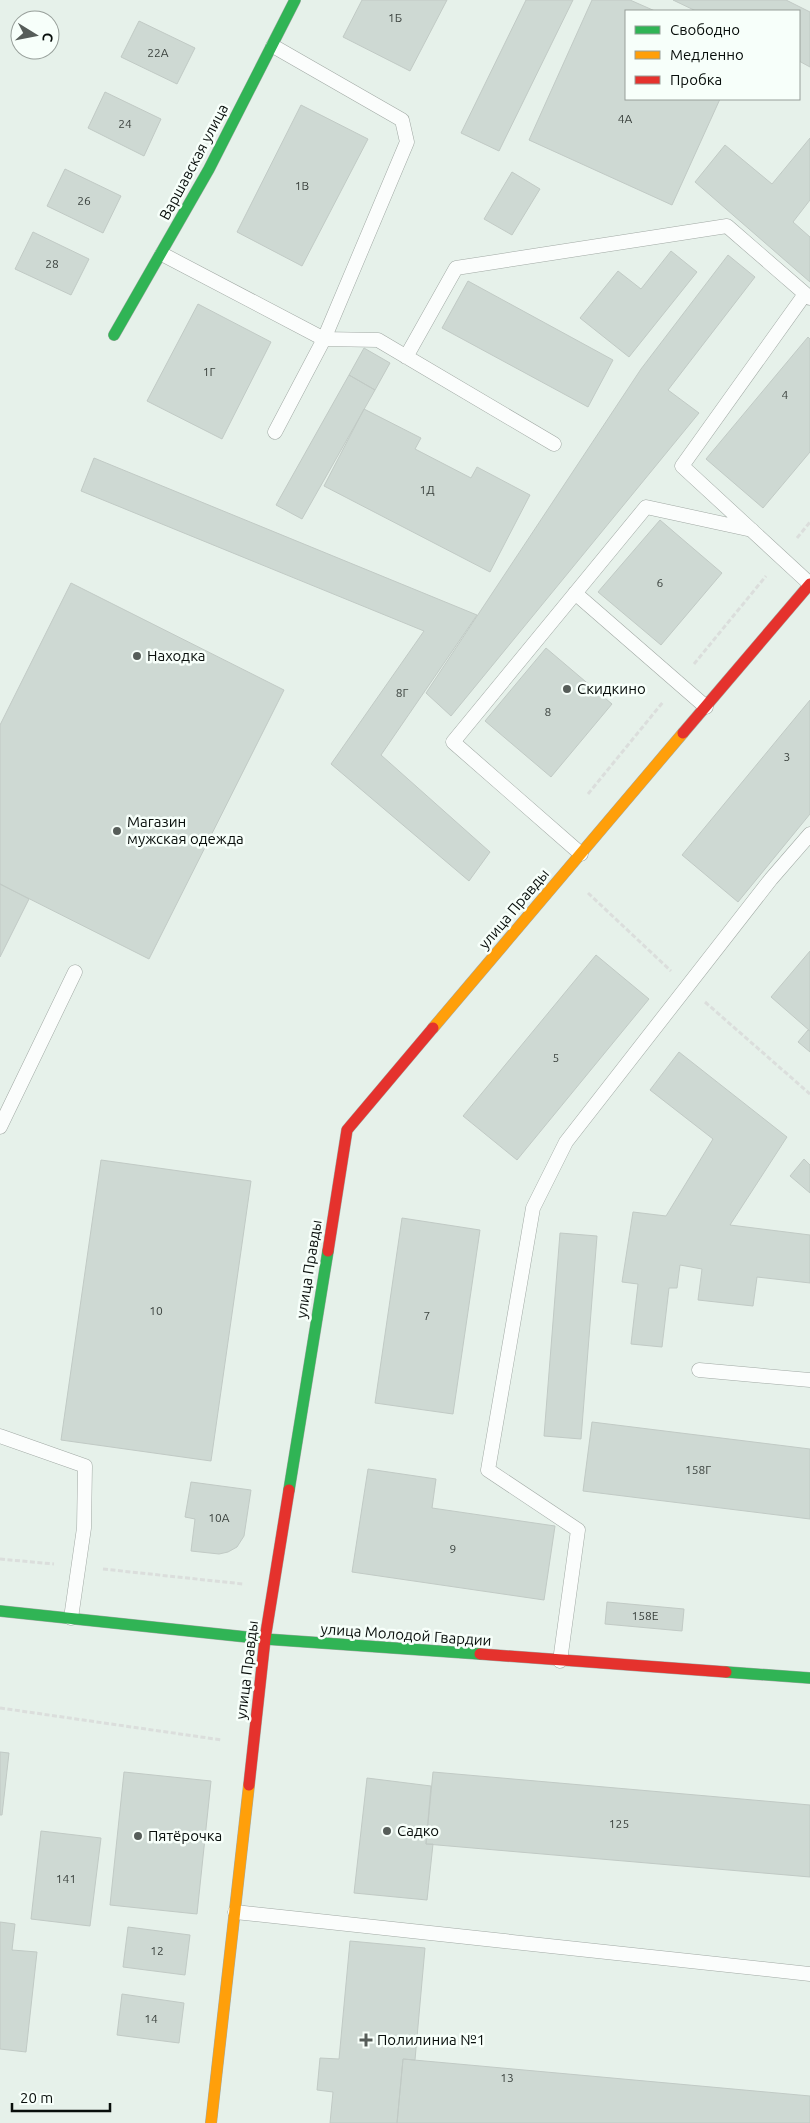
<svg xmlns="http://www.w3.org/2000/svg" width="810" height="2123" viewBox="0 0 810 2123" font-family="Ubuntu,sans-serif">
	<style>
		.building { fill: #ced9d3; stroke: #c1cac5 }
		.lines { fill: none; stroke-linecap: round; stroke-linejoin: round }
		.lane-casing { stroke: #a1a9a4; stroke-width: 15 }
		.fast-casing { stroke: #a1a9a4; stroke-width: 12 }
		.slow-casing { stroke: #a1a9a4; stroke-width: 12 }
		.jam-casing { stroke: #a1a9a4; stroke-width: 12 }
		.path { stroke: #dbdedc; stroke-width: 3; stroke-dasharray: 5 2.5; stroke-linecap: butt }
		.lane { stroke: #fbfdfc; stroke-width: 14 }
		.fast { stroke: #30b455; stroke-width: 11 }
		.slow { stroke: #ff9f0a; stroke-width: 11 }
		.jam { stroke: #e5322d; stroke-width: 11 }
		.poi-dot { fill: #565d59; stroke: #f7fffa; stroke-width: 2 }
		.labels { text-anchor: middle; stroke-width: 5; stroke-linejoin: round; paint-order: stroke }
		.number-label { font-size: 12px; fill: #3a413d }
		.street-label { font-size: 15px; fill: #080e0b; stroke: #f7fffa }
		.poi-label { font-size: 15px; fill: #080e0b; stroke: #f7fffa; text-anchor: start }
	</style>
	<rect width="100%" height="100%" fill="#e6f1ea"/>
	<path class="building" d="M362,0h85l-37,71 -67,-34z
		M526,0h47l-74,151 -38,-18z
		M592,0h38l25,11h-29v88h94l-48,106 -143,-65z
		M673,0h113l24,12v55l-11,-6v-50h-103z
		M139,21l56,27 -18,36 -56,-27z
		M105,92l56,27 -17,37 -56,-28z
		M301,105l67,34 -66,127 -65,-34z
		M810,138v62l-17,22 17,15v45l-115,-100 30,-37 47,39z
		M65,169l56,27 -18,37 -56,-27z
		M512,172l28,17 -28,46 -28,-16z
		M33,232l56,27 -18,36 -56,-26z
		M671,251l26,21 -68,85 -49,-39 38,-47 23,18z
		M728,255l27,22 -87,113 31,23 -248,303 -25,-23 215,-324z
		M468,281l145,79 -25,47 -146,-79z
		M198,304l73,38 -49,97 -75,-38z
		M808,337l2,2v113l-47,56 -57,-49z
		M364,348l26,15 -15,27 -26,-15z
		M349,375l26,15 -73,129 -26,-14z
		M364,409l57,29 -6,11 56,29 6,-11 53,28 -40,77 -166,-86z
		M94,458l383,157 -96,140 109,97 -21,29 -138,-117 93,-133 -343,-140z
		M660,520l62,53 -61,72 -63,-53z
		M71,583l213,107 -135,269 -149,-75v-159z
		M546,648l66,56 -61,73 -66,-56z
		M810,700v114l-72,88 -56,-47z
		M0,884l29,15 -29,58z
		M810,951v80l-39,-34z
		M596,955l53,44 -132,161 -54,-44z
		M808,1030l2,1v21l-12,-10z
		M679,1052l108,85 -57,88 80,10v48l-53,-6 -4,29 -55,-6 4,-31 -22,-4 -3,23h-8l-7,59 -31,-3 7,-60 -16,-2 11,-70 33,4 47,-77 -63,-49z
		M804,1159l6,6v28l-20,-17z
		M101,1160l150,21 -40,280 -150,-21z
		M402,1218l78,12 -27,184 -78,-11z
		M560,1233l37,3 -16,203 -37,-3z
		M592,1422l218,27v70l-227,-28z
		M368,1469l68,10 -4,29 123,18 -11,74 -192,-28z
		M191,1482l60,8 -7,46 -7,11 -9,5 -9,2 -28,-3 4,-32 -10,-2z
		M607,1602l77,7 -2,22 -77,-7z
		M0,1752l9,1 -7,62h-2z
		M124,1772l87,9 -14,133 -87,-9z
		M433,1772l377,33v72l-384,-33z
		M367,1778l64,8 -5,58h7l-6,56 -73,-7z
		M41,1831l60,7 -11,88 -59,-7z
		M0,1922l15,2 -3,26 25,2 -11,100 -26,-3z
		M128,1927l62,8 -5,40 -62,-8z
		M350,1941l75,7 -10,112 -12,-1 -6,64h-67l3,-31 -16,-2 3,-32 19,1z
		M122,1994l62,9 -5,40 -62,-8z
		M403,2059l407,37v27h-413z"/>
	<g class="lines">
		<g class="lane-casing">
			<path id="lane" d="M273,46l129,74 5,22 -83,197 54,1 176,104
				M162,254l162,85 -49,93
				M805,294l-123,172 128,118
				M406,357l50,-89 271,-42 83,72
				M575,593l131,114
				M581,854l-128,-112 193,-235 106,23
				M0,1127l75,-155
				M699,1370l111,10
				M0,1436l85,30 -1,62 -13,90
				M560,1661l18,-131 -90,-60 45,-262 33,-66 205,-263 39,-45
				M235,1912l575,62"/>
		</g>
		<g class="fast-casing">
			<path id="fast" d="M114,335l95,-166 86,-169
				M289,1490l39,-239
				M0,1611l265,28 215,15
				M726,1672l84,6"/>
		</g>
		<g class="slow-casing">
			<path id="slow" d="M433,1028l250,-295
				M211,2123l38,-338"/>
		</g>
		<g class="jam-casing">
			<path id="jam" d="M683,733l127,-149
				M328,1251l19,-121 86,-102
				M480,1654l246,18
				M249,1785l16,-146 24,-149"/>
		</g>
		<path class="path" d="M797,538l13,-16
			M694,664l72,-88
			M588,794l75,-92
			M588,893l83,78
			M705,1002l105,92
			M0,1559l54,5
			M103,1569l140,15
			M0,1708l222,32"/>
		<use href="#lane" class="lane"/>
		<use href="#fast" class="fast"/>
		<use href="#slow" class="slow"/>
		<use href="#jam" class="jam"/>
	</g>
	<g class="poi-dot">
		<circle cx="137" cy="656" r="5"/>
		<circle cx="567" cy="689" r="5"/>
		<circle cx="117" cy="831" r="5"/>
		<circle cx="387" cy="1831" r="5"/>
		<circle cx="138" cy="1836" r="5"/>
		<path d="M363.5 2032.5h5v5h5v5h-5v5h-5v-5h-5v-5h5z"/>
	</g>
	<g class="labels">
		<g class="number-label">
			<text x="395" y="22">1Б</text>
			<text x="158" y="57">22А</text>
			<text x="625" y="123">4А</text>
			<text x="125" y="128">24</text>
			<text x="302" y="190">1В</text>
			<text x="84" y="205">26</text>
			<text x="52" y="268">28</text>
			<text x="209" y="376">1Г</text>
			<text x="785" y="399">4</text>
			<text x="427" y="494">1Д</text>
			<text x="660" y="587">6</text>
			<text x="402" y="697">8Г</text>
			<text x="548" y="716">8</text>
			<text x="787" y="761">3</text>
			<text x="556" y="1062">5</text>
			<text x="156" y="1315">10</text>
			<text x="427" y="1320">7</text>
			<text x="698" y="1474">158Г</text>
			<text x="219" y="1522">10А</text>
			<text x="453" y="1553">9</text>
			<text x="645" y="1620">158Е</text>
			<text x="619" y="1828">125</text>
			<text x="66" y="1883">141</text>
			<text x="157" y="1955">12</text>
			<text x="151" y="2023">14</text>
			<text x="507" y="2082">13</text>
		</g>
		<g class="street-label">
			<text transform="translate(194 162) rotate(-62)" y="5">Варшавская улица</text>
			<text transform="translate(514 909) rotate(-50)" y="5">улица Правды</text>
			<text transform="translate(309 1269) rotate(-81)" y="5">улица Правды</text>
			<text transform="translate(406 1635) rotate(4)" y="5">улица Молодой Гвардии</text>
			<text transform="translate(247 1670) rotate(-83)" y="5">улица Правды</text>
		</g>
		<g class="poi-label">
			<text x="147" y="661">Находка</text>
			<text x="577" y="694">Скидкино</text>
			<text x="127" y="827">Магазин<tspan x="127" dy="17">мужская одежда</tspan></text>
			<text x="397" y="1836">Садко</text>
			<text x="148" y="1841">Пятёрочка</text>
			<text x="377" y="2045">Полилиниа №1</text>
		</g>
	</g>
	<rect x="625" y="10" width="175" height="90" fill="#f7fffa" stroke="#979f9a"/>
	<rect x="635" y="26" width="25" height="8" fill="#30b455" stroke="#979f9a"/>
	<text x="670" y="35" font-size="15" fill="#080e0b">Свободно</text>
	<rect x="635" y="51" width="25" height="8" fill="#ff9f0a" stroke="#979f9a"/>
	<text x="670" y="60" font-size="15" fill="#080e0b">Медленно</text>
	<rect x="635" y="76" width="25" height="8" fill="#e5322d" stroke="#979f9a"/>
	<text x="670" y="85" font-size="15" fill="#080e0b">Пробка</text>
	<g transform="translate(35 35) rotate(100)"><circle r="24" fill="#f7fffa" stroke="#979f9a"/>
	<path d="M0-4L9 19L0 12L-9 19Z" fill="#565d59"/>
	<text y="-8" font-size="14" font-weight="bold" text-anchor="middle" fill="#080e0b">С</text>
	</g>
	<path d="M12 2103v8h98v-8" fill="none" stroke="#080e0b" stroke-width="2.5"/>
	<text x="20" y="2103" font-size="15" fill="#080e0b" stroke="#f7fffa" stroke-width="4" paint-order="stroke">20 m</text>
</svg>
